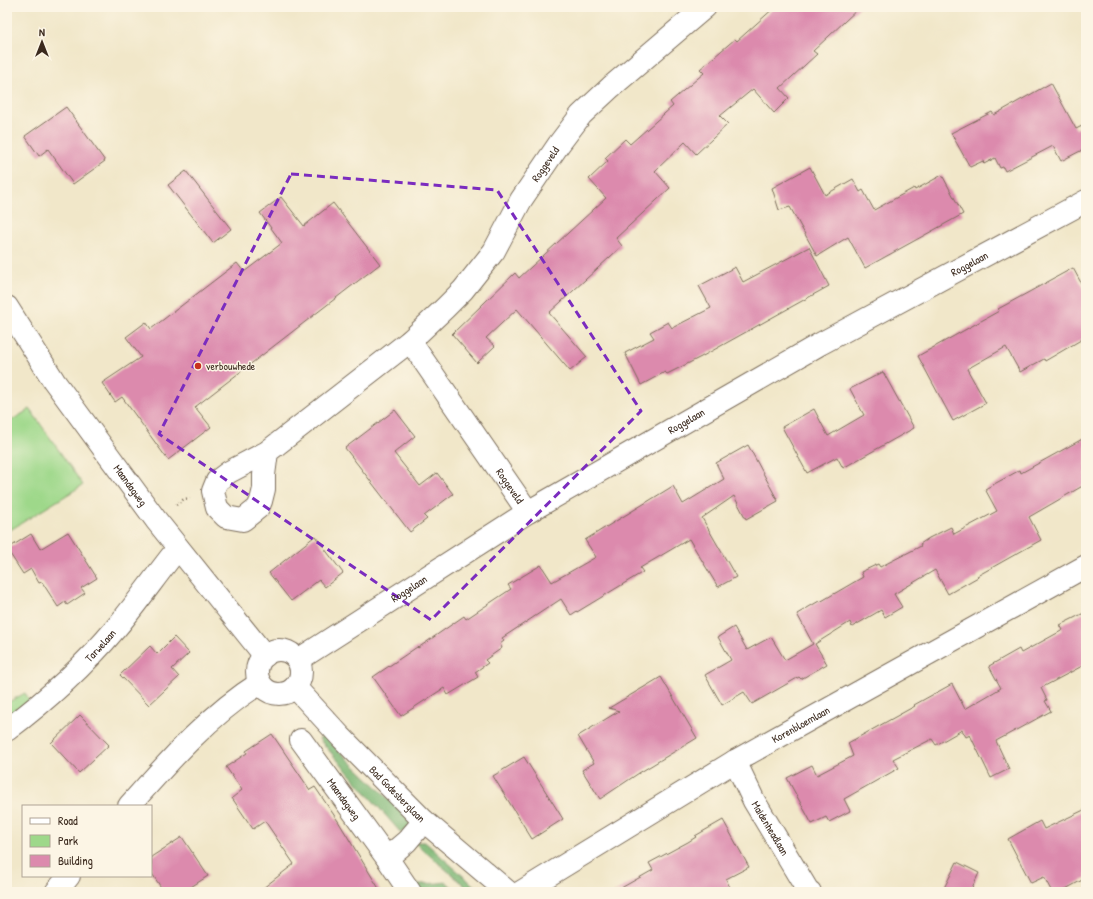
<svg xmlns="http://www.w3.org/2000/svg" width="1093" height="899" viewBox="0 0 1093 899" font-family="'Patrick Hand',sans-serif">
	<style>
		.green { fill: #9ed88a; stroke: #6c8154 }
		.forest { fill: #7eb876; stroke: #5c714a }
		.building { fill: #dc8aad }
		.lines { fill: none; stroke-linecap: round; stroke-linejoin: round }
		.street-casing { stroke: #7b6c5a; stroke-width: 24 }
		.secondary-casing { stroke: #7b6c5a; stroke-width: 24 }
		.path { stroke: #7b6c5a; stroke-width: 2.5; stroke-dasharray: 1 3; stroke-linecap: butt }
		.street { stroke: #fff; stroke-width: 22 }
		.secondary { stroke: #fff; stroke-width: 22 }
		.marked { fill: none; stroke: #7b2cbf; stroke-width: 3; stroke-dasharray: 8 5; stroke-linejoin: round }
		.poi-dot { fill: #c8321e; stroke: #fcf5e5; stroke-width: 1.5 }
		.labels { text-anchor: middle; stroke-width: 3; stroke-linejoin: round; paint-order: stroke }
		.street-label { font-size: 11px; fill: #3b2a1e; stroke: #fcf5e5 }
		.poi-label { font-size: 11px; fill: #3b2a1e; stroke: #fcf5e5; text-anchor: start }
	</style>
	<rect width="100%" height="100%" fill="#fcf5e5"/>
	<filter id="ink" filterUnits="userSpaceOnUse"><feTurbulence type="fractalNoise" baseFrequency=".025" numOctaves="2"/><feDisplacementMap in="SourceGraphic" scale="8" xChannelSelector="R" yChannelSelector="G"/><feConvolveMatrix kernelMatrix="1 2 1 2 8 2 1 2 1" color-interpolation-filters="sRGB"/></filter>
	<filter id="wash" filterUnits="userSpaceOnUse"><feTurbulence type="fractalNoise" baseFrequency=".012" numOctaves="4" result="noise"/><feDisplacementMap in="SourceGraphic" scale="16" xChannelSelector="R" yChannelSelector="G"/><feGaussianBlur stdDeviation="0.9" result="paint"/><feColorMatrix in="noise" values="0 0 0 0 0 0 0 0 0 0 0 0 0 0 0 0 0 1.4 0 .05"/><feComposite in="paint" operator="in"/></filter>
	<g filter="url(#wash)">
		<rect width="100%" height="100%" fill="#f1e7c9"/>
		<path class="green" d="M30,409l53,76 -76,47v-109z
			M25,693l5,9 -23,18v-17z"/>
		<path class="forest" d="M324,736l91,88 -14,9 -82,-94z
			M414,842h11l56,50h-9z
			M446,882l12,10h-40l-5,-7c11,-2 22,-1 33,-3z"/>
		<g id="blocks">
			<path class="building" d="M775,7h85l-47,44 4,3 -37,34 9,10 -15,15 -21,-24 -33,27 8,8 -32,30 -11,-12 -30,29 15,17 -54,50 6,8 -73,67 38,44 -17,14 -53,-62 -31,29 9,8 -18,17 -25,-29 63,-61 4,5 87,-80 -17,-19 19,-18 -3,-3 20,-19 5,5 43,-38 -3,-4 34,-29 -4,-4 35,-30 2,2z
				M1051,83l25,46 10,-5v24l-25,13 -8,-15 -48,25 -2,-4 -3,1 -5,-10 -11,6 -1,-3 -13,6 -19,-34 41,-21 2,3z
				M66,107l39,54 -32,23 -25,-35 -9,7 -14,-20z
				M810,167l15,28 28,-16 7,13 3,-2 11,20 40,-22 1,2 27,-15 21,39 -98,54 -17,-31 -31,19 -27,-49 -11,3 -7,-22z
				M186,171l45,58 -18,14 -45,-58z
				M281,197l23,29 29,-23 47,61 -185,143 16,20 -43,33 -46,-63 -7,5 -13,-19 39,-26 -15,-20 20,-15 5,7 86,-66 7,9 38,-29 -22,-30z
				M809,247l20,39 -128,71 -34,17 -2,-2 -24,13 -16,-32 29,-15 -4,-6 18,-10 4,6 39,-20 -12,-22 36,-19 8,15z
				M1073,268l13,24v45l-41,24 -1,-2 -24,13 -14,-25 -39,22 19,34 -33,18 -35,-65 81,-45 -1,-2z
				M883,372l31,56 -71,40 -6,-11 -30,16 -25,-46 32,-18 14,27 36,-21 -14,-26z
				M395,410l20,26 -21,17 26,33 17,-13 16,21 -29,22 3,3 -17,13 -65,-84z
				M1086,437v47l-57,33 12,23 -64,36 1,1 -30,17 -13,-24 -41,24 8,13 -17,10 -4,-7 -29,17 -2,-5 -35,22 12,20 -26,15 -2,-2 -47,27 -8,-12 -22,13 -17,-30 26,-15 -13,-23 16,-10 13,23 24,-13 14,23 28,-16 -16,-30 22,-13 1,1 43,-25 -2,-5 17,-8 2,3 41,-21 -1,-2 9,-6 22,-11 3,7 43,-23 -12,-22 35,-19 1,3z
				M748,445l30,56 -32,18 -12,-23 -32,22 34,59 -18,10 -29,-48 -49,29 3,4 -66,40v-1l-6,4 -10,-16 -59,39 2,3 -4,3 2,4 -17,12 3,3 -13,9 3,5 -30,18 -4,-7 -43,28 -28,-39 44,-30 1,1 46,-32 2,3 45,-30 -3,-4 33,-20 11,17 44,-25 -11,-17 88,-54 10,18 41,-25 -8,-16z
				M68,532l29,46 -16,10 4,5 -18,12 -2,-3 -7,5 -16,-25 -3,1 -8,-14 -8,5 -16,-25 24,-15 9,15z
				M315,536l28,37 -18,14 -6,-7 -28,21 -22,-28z
				M1086,612v52l-45,24 6,12 -2,1 6,10 -55,30 13,28 -18,9 -21,-43 -4,2 -4,-7 -26,15 -4,-6 -39,20 6,9 -55,31 6,12 -21,11 -3,-5 -14,7 -25,-46 25,-13 5,10 36,-19 -5,-13 67,-37 -1,-1 38,-21 13,25 36,-21 -12,-22 30,-17 2,4 42,-23 -3,-5z
				M174,637l15,16 -17,16 7,8 -30,28 -29,-30 30,-29 7,8z
				M661,677l36,61 -58,35 -39,26 -18,-29 12,-7 -16,-27 41,-25 -10,-3z
				M80,715l29,30 -30,28 -28,-30z
				M272,734l38,56 5,-3 23,34 43,71h-123l36,-28 -29,-43 -12,8 -21,-31 10,-8 -16,-23 21,-14 -1,-2z
				M524,757l39,62 -31,20 -39,-63z
				M1086,809v69l-26,14h-8l-8,-15 -13,6 -23,-44 32,-18 4,8z
				M723,820l26,47 -23,12 6,13h-118l39,-22 -4,-7 39,-21 8,-5 -1,-1z
				M182,837l26,39 -25,16h-19l-13,-20v-15z
				M957,862l22,11 -9,19h-28z"/>
		</g>
	</g>
	<g filter="url(#ink)">
		<use href="#blocks" fill-opacity="0" stroke="#7b6c5a" stroke-width="1"/>
		<g class="lines">
			<g class="street-casing">
				<g id="street">
					<path id="s1" d="M7,307l47,74 102,139 109,136"/>
					<path id="s2" d="M410,341l118,171"/>
					<path id="s3" d="M267,452l-3,23v14l-3,12 -3,7 -15,12 -17,-3 -9,-9 -4,-17 4,-10 12,-9 38,-20 143,-111 35,-33 18,-18 31,-39 27,-51 38,-56 22,-29 30,-28 94,-80"/>
					<path id="s4" d="M7,730c40,-30 77,-64 109,-102 22,-26 41,-54 62,-80"/>
					<path id="s5" d="M301,740l86,118 23,34"/>
					<path id="s6" d="M735,761l19,40 54,90 2,1"/>
					<path d="M129,806c40,-45 80,-91 131,-123"/>
					<path d="M387,858l20,-17 17,-20"/>
					<path d="M56,892l13,-16"/>
					<path id="s7" d="M521,892l214,-131 351,-195"/>
				</g>
			</g>
			<g class="secondary-casing">
				<g id="secondary">
					<circle cx="279" cy="672" r="22"/>
					<path id="s8" d="M298,660l230,-148 292,-168 266,-143"/>
					<path id="s9" d="M295,687l46,50 83,84 84,71"/>
				</g>
			</g>
			<path class="path" d="M176,505l8,-6 6,-1"/>
			<use href="#street" class="street"/>
			<use href="#secondary" class="secondary"/>
		</g>
	</g>
	<path class="marked" d="M291,174l206,16 144,221 -210,209 -272,-186z"/>
	<circle class="poi-dot" cx="198" cy="366" r="4"/>
	<g class="labels">
		<g class="street-label">
			<text dy="4" stroke="none"><textPath href="#s3" startOffset="598">Roggeveld</textPath></text>
			<text dy="4" stroke="none"><textPath href="#s8" startOffset="780">Roggelaan</textPath></text>
			<text dy="4" stroke="none"><textPath href="#s8" startOffset="456">Roggelaan</textPath></text>
			<text dy="4" stroke="none"><textPath href="#s1" startOffset="217">Maandagweg</textPath></text>
			<text dy="4" stroke="none"><textPath href="#s2" startOffset="176">Roggeveld</textPath></text>
			<text dy="4" stroke="none"><textPath href="#s8" startOffset="132">Roggelaan</textPath></text>
			<text dy="4" stroke="none"><textPath href="#s4" startOffset="126">Tarwelaan</textPath></text>
			<text dy="4" stroke="none"><textPath href="#s7" startOffset="326">Korenbloemlaan</textPath></text>
			<text dy="4" stroke="none"><textPath href="#s9" startOffset="148">Bad Godesberglaan</textPath></text>
			<text dy="4" stroke="none"><textPath href="#s5" startOffset="73">Maandagweg</textPath></text>
			<text dy="4" stroke="none"><textPath href="#s6" startOffset="76">Maidenheadlaan</textPath></text>
		</g>
		<g class="poi-label">
			<text x="206" y="370">verbouwhede</text>
		</g>
	</g>
	<rect width="1093" height="899" fill="none" stroke="#fcf5e5" stroke-width="24"/>
	<rect x="22" y="805" width="130" height="72" fill="#fcf5e5" stroke="#afa495"/>
	<rect x="30" y="818" width="20" height="6" fill="#ffffff" stroke="#afa495"/>
	<text x="58" y="825" font-size="12" fill="#3b2a1e">Road</text>
	<rect x="30" y="835" width="20" height="12" fill="#9ed88a" stroke="#afa495"/>
	<text x="58" y="845" font-size="12" fill="#3b2a1e">Park</text>
	<rect x="30" y="855" width="20" height="12" fill="#dc8aad" stroke="#afa495"/>
	<text x="58" y="865" font-size="12" fill="#3b2a1e">Building</text>
	<g transform="translate(42 42)" stroke="#fcf5e5" stroke-width="3" paint-order="stroke">
	<path d="M0-3L7 15L0 10L-7 15Z" fill="#3b2a1e"/>
	<text y="-6" font-size="11" font-weight="bold" text-anchor="middle" fill="#3b2a1e">N</text>
	</g>
</svg>
